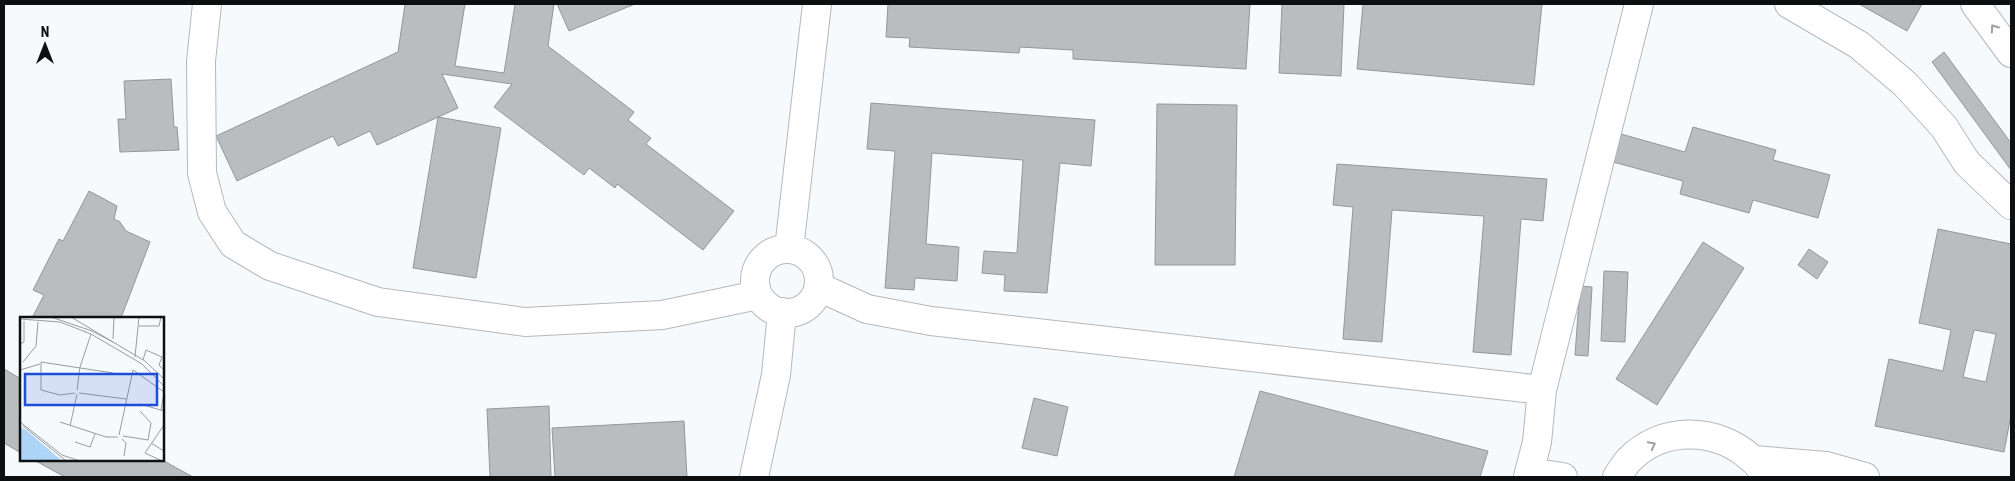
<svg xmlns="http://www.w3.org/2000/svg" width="2015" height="481" viewBox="0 0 2015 481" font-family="'Roboto Condensed',sans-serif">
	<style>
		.building { fill: #b9bdc0; stroke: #94979a; fill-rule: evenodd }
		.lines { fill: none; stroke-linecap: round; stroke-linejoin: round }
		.minor-casing { stroke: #b5b8bb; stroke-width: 30 }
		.major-casing { stroke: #b5b8bb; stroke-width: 30 }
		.minor { stroke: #fff; stroke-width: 28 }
		.major { stroke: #fff; stroke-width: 28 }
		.oneway { stroke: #9f9f9f }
		.inset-road { fill: none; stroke: #999c9e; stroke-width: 1 }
		.view { fill: #1d4ed8; fill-opacity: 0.15; stroke: #1d4ed8; stroke-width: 2.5 }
		.inset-edge { fill: none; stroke: #0e0f10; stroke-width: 2.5 }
	</style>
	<rect width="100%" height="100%" fill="#f6fafd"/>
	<path class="building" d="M405,4h60l-10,62 49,7 11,-69h39l-6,42 86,66 -6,8 23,18 -5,6 88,67 -31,39 -86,-66 -2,4 -26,-20 -5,7 -90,-68 18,-23 -70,-10 16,34 -81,37 -7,-14 -32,15 -5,-10 -96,45 -21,-45 182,-84z
		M557,4h78l-66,27z
		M888,4h362l-4,65 -173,-10v-9l-53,-3 -1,6 -110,-6 1,-9 -24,-1z
		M1282,4h62l-3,72 -62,-3z
		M1363,4h179l-8,81 -177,-16z
		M1859,4h63l-15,27z
		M1944,52l67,91v27l-79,-108z
		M171,79l3,48h3l2,23 -59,2 -2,-33h8l-2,-38z
		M871,103l224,17 -4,46 -31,-3 -13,130 -43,-2 1,-16 -23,-2 2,-22 33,2 6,-93 -91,-7 -6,91 33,3 -2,34 -42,-3 -1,12 -29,-2 10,-137 -28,-2z
		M1157,104l80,1 -2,160h-80z
		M438,117l63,11 -25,150 -63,-10z
		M1693,127l83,23 -3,10 57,15 -12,43 -65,-18 -4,13 -69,-19 3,-13 -70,-19 8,-28 64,18z
		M1337,164l210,15 -4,42 -22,-2 -10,136 -38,-3 11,-136 -92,-6 -10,132 -39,-3 10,-132 -20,-2z
		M89,191l28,15 -3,13 6,3 6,9 24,11 -29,76h-89l12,-23 -11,-5 26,-51 4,2z
		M1938,229l73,15v171l-7,37 -129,-26 14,-67 54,12 8,-41 -32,-7zM1974,330l22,4 -10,48 -23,-5z
		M1703,242l41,26 -87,137 -41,-26z
		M1809,249l19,13 -11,17 -19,-14z
		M1604,271l24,1 -3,70 -24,-1z
		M1580,286l12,1 -4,69 -13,-1z
		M4,369l17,10v74l-17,-10z
		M1260,391l228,60 -8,26h-246z
		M1034,398l34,9 -11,49 -35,-8z
		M549,406l2,71h-61l-3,-68z
		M684,421l3,56h-132l-3,-49z
		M34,460h128l31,17h-128z"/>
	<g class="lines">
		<g class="minor-casing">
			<path id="minor" d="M207,4l-6,57 1,112 10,39 21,32 37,22 108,36 147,20 137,-7 96,-20
				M1789,4l70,41 46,39 39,43 23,36 44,42
				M755 281a32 32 0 1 1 64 0a32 32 0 1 1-64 0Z
				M789,249l28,-245
				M819,287l48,22 64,12 611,69
				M1754,460l72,6 39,11
				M1529,472l34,5
				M754,477l22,-102 6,-63
				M1528,477l9,-35 5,-52 97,-386
				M1617,477c3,-5 7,-11 11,-16 34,-36 89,-34 124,-2 6,4 10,12 14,18"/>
		</g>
		<g class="major-casing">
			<path id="major" d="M1975,4l36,49"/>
		</g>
		<use href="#minor" class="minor"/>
		<use href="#major" class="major"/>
	</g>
	<defs><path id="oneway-chevron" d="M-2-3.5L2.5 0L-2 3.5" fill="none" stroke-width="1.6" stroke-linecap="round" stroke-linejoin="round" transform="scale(1.25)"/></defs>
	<g class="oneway">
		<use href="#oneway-chevron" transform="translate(1994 28) rotate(-125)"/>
		<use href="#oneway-chevron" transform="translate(1652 445) rotate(-27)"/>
	</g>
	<g transform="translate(20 317)">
		<rect width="144" height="144" fill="#f6fafd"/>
		<path d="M0,110l6,3 35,30h-41z" fill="#aed5f8"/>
		<path class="inset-road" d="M31,0l41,14 21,11 32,19 19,18M51,0l42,25M0,2l40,3 31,12 51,30 22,22M119,9h20l2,-9M93,22l1,-22M0,27l4,-2v-21M115,40l4,-40M123,43l3,-10 16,7 -3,8 5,5M3,45l13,-16 2,-24M0,53l20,-6M57,73l3,-23 11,-33M55,76l-15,2 -19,-5v-28l72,11M59,76l47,6M120,87l24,7M141,93l3,-17M0,105l42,33 15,5M40,105l46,15h12M3,109l42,34M50,109l7,-32M99,118l14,-65 31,22M103,119l25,4 3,-17 -11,-12M102,122l4,4 -2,13M55,125l15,5 5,-13M131,126l13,8M140,143l-15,-7 19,-28"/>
		<path class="view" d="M5,57h132v31h-132z"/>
		<rect width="144" height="144" class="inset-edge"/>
	</g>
	<rect width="2015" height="481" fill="none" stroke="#0e0f10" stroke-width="10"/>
	<g transform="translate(45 45)" stroke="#f6fafd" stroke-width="4" paint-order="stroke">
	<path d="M0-4L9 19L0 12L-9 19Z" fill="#0e0f10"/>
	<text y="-8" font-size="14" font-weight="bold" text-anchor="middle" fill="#0e0f10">N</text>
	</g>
</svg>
